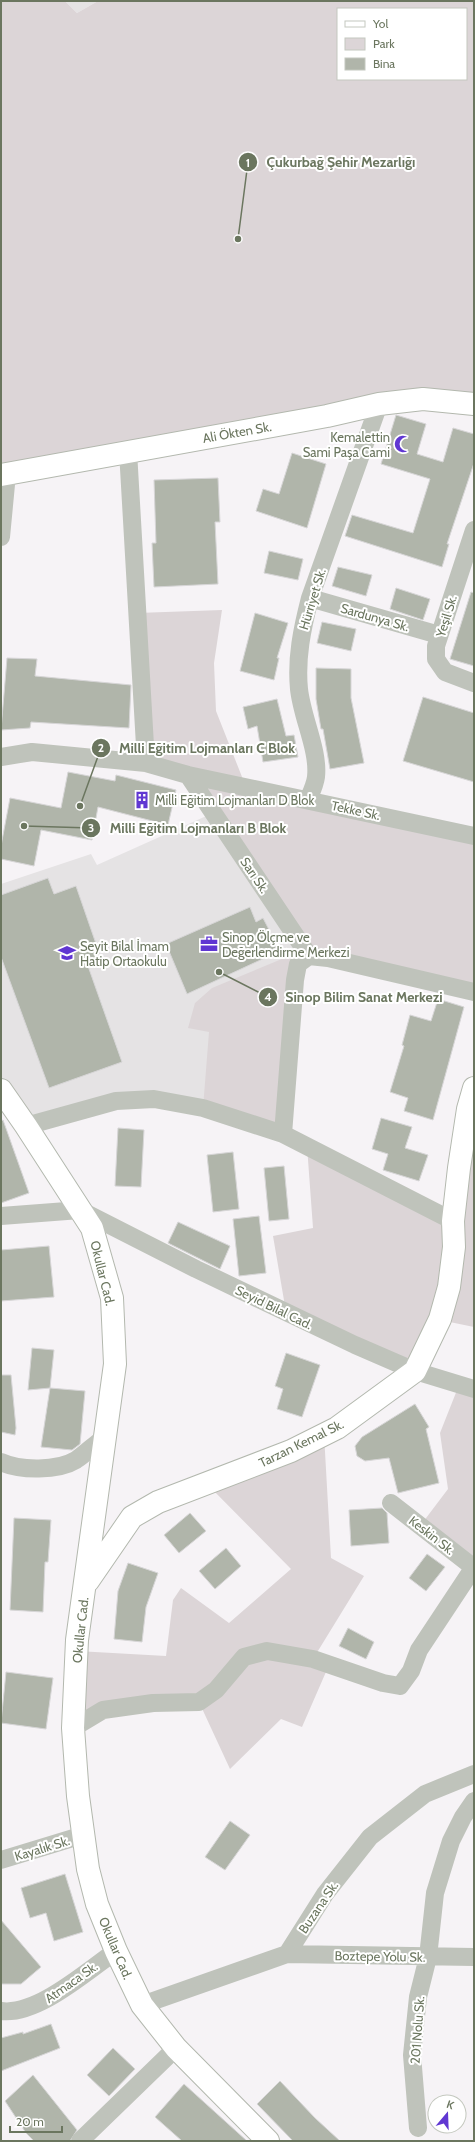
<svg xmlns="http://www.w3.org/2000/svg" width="475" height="2142" viewBox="0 0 475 2142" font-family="Cabin,sans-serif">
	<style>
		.built { fill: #e5e3e4 }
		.green { fill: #dcd5d7; fill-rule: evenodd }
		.building { fill: #b0b5aa; stroke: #d7d6d7 }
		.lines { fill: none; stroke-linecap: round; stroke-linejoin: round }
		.secondary-casing { stroke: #b3b8ae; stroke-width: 24 }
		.street { stroke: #bfc3bb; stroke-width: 18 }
		.secondary { stroke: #fff; stroke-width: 22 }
		.labels { text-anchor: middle; stroke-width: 4; stroke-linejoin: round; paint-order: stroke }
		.street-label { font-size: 13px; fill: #6b765f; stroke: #fff }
		.poi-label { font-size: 13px; fill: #6b765f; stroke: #fff; text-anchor: start }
		.leader { fill: none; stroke: #6b765f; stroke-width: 1.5 }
		.callout-dot { fill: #6b765f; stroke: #fff; stroke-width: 1.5 }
		.mark-label { font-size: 12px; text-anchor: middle; font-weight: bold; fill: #fff }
		.callout-label { font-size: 14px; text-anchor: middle; font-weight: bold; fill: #6b765f; stroke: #fff; stroke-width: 4; stroke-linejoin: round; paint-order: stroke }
	</style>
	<rect width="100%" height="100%" fill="#f6f3f6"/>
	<path class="built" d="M65,1h33l-21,12z
		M213,813l96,143 -11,8 -15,170 -129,-35 -128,27 -25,-36v-206l90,-30 6,11z"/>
	<path class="green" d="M1,1h64l12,12 21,-12h376v403l-51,-5 -416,75 -6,63zM338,9h128v70h-128z
		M222,610l-8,53 2,48 30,76 228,49v156l-165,-36 -121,-181 -42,-12 -9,-150z
		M289,956l9,8 -15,170 -80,-26 6,-76 -21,-4 7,-25 17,-15z
		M307,1146l145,75 10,-74 12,3v177l-34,-7 -25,51 -129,-59 -13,-76 40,-8z
		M459,1385l15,4v178l-54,-41 28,-37 -8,-56z
		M324,1434l7,124 33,18 -51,83 16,6 -27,62 -21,-8 -51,50 -31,-67 -46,1 -80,25 4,-77 89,5 7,-56 8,-12 48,35 62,-54 -84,-85z"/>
	<path class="building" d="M396,415l30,9 -9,30 26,8 10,-34 21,6v29l-27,81h2l-7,23 -97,-31 7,-21 61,18 17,-54 -49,-15z
		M292,453l34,11 -19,64 -51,-17 7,-22 16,5z
		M218,478l2,44h-5l3,62 -64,3 -2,-44h4l-2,-63z
		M269,551l34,8 -5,21 -34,-7z
		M338,567l34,8 -6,21 -34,-10z
		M396,588l34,11 -7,21 -33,-11z
		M471,592l3,1v73l-24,-7z
		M255,613l33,10 -11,35h2l-5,22 -34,-9z
		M322,622l34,7 -5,22 -34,-8z
		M7,658l30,1 -2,17 96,9 -2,43 -98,-6 -1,6 -29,2z
		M316,668l35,1v29l13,65 -34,6 -7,-40h-2l-5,-30z
		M423,697l51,16v69l-71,-21z
		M277,699l9,37 8,-1 4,22 -35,5 -6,-36 -9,3 -5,-22z
		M68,772l47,9 1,-6 60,15 -8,35 -70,-18 -6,33 -51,-10 -7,36 -33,-7v-13l9,-48 51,10z
		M48,878l6,16 22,-8 26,75 -14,5 34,96 -73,26 -48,-131v-62z
		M250,907l6,15 7,-4 17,33 -93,43 -21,-50z
		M438,999l26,8 -31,113 -29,-9 4,-13 -18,-6 14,-46 -2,-1 8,-30 21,6z
		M381,1118l31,9 -7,21 23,7 -9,26 -36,-11 5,-16 -16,-5z
		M3,1120l26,73 -28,10v-82z
		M118,1128l26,2 -3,57 -26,-1z
		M233,1152l6,57 -26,3 -6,-57z
		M284,1166l5,53 -20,2 -5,-53z
		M259,1216l7,57 -27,3 -6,-57z
		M178,1222l52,24 -10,23 -52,-26z
		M49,1246l5,51 -53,4v-51z
		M32,1348l22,2 -4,38 -22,2z
		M286,1353l34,12 -18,52 -25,-8 6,-20 -8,-3z
		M1,1375h10l5,53 -1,7 -14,-3z
		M50,1388l35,3 -5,53 -8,6 -31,-3z
		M415,1404l14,23 -3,2 13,54 -41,10 -9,-35 -24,3 -8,-5 -2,-10 7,-9z
		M382,1508l5,5 2,30 -38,3 -2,-36z
		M190,1513l16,18 -27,22 -15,-18z
		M14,1518l37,2 -3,42h-3l-2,50 -33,-2z
		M226,1548l15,18 -26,23 -16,-18z
		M427,1554l18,13 -19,24 -17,-13z
		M128,1563l30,10 -12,34 -4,35 -28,-3 4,-48z
		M348,1628l26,14 -8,17 -27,-13z
		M6,1672l47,6 -7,51 -45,-6z
		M230,1821l20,14 -25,35 -20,-13z
		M65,1874l18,58 -29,9 -8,-28 -16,5 -9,-30z
		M1,1920l40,47 -20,17h-20z
		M51,2024l9,24 -59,23v-33l22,-6v2z
		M113,2048l22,21 -26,27 -22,-21z
		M33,2075l44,55 -7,11h-36l-8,-8 -21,-32z
		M280,2081l35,37 25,23h-47l-36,-37z
		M184,2084l63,57h-65l-27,-24z"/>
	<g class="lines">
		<g class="secondary-casing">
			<path id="secondary" d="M1,475l326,-59 52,-12 44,-5 51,5
				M1,1090l25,36 66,102 20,70 3,66 -38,276 -4,88 5,68 10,73 9,35 19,47 26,54 34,43 92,93
				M88,1581l44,-64 26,-15 133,-51 46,-23 78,-57 25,-52 9,-32 5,-40 -1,-26 6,-53 9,-59 6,-21"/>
		</g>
		<path class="street" d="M128,451l18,312
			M474,530l-38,116v13l9,13 29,11
			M1,537l6,-63
			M310,598l129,37
			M1,757l31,-5 114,11 42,12 286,61
			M188,775l121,181
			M308,800c3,-7 7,-15 8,-23 3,-27 -14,-59 -17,-88 -3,-31 3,-60 11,-91l69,-194
			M26,1126l90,-25 38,-2 49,9 80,26 170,87
			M283,1134l12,-154 3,-16 11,-8 19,2 146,34
			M1,1216l79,-6 116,59 159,76 60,26 59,18
			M1,1462c19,9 57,9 75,-2 10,-7 19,-16 29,-23
			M391,1503l82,64
			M73,1728l30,-18 50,-7 46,-1 17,-12 28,-33 23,-6 46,8 70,24 17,3 11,-15 8,-21 55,-83
			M1,1860l82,-25
			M287,1954l187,3
			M142,2005l145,-51 38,-60 45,-57 55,-43 49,-20
			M1,2011c36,5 86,-40 115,-60
			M418,2128l-6,-73 6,-58 10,-40 7,-64 16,-52 12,-24 11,-16
			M80,2141l96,-93"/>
		<use href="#secondary" class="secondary"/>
	</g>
	<defs>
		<g id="mosque-bare" transform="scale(1.38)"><path d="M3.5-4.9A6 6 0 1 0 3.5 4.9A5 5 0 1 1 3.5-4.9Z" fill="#6037d2" stroke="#fff" stroke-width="2.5" paint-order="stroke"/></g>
		<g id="building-bare" transform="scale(1.38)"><path d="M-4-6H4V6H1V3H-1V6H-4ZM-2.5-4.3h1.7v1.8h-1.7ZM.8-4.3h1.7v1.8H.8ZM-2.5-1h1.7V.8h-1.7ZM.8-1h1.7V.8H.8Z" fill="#6037d2" stroke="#fff" stroke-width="2.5" paint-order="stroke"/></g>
		<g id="office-bare" transform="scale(1.38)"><path d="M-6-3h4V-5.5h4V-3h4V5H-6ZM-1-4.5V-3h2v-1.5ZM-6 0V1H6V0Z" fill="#6037d2" stroke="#fff" stroke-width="2.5" paint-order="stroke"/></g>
		<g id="school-bare" transform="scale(1.38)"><path d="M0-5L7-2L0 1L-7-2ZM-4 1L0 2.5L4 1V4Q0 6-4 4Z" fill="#6037d2" stroke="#fff" stroke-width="2.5" paint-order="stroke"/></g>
	</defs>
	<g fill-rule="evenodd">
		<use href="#mosque-bare" x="403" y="444"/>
		<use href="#building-bare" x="142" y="800"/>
		<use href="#office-bare" x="209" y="944"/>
		<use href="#school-bare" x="67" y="953"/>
	</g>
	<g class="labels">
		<g class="street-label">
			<text transform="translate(237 432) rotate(-10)" y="5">Ali Ökten Sk.</text>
			<text transform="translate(312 599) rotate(-73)" y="5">Hürriyet Sk.</text>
			<text transform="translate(446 616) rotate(-73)" y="5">Yeşil Sk.</text>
			<text transform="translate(375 617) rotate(16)" y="5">Sardunya Sk.</text>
			<text transform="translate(356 810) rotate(12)" y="5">Tekke Sk.</text>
			<text transform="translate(255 875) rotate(56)" y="5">Sarı Sk.</text>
			<text transform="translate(103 1273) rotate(76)" y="5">Okullar Cad.</text>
			<text transform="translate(274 1307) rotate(26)" y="5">Seyid Bilal Cad.</text>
			<text transform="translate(301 1443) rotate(-26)" y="5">Tarzan Kemal Sk.</text>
			<text transform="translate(432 1535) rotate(38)" y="5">Keskin Sk.</text>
			<text transform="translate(80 1630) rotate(-84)" y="5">Okullar Cad.</text>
			<text transform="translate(42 1848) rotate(-17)" y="5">Kayalık Sk.</text>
			<text transform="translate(318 1907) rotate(-56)" y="5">Buzana Sk.</text>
			<text transform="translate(116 1948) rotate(67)" y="5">Okullar Cad.</text>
			<text transform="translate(380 1956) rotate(1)" y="5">Boztepe Yolu Sk.</text>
			<text transform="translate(71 1982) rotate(-35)" y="5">Atmaca Sk.</text>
			<text transform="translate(417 2030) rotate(-86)" y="5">201 Nolu Sk.</text>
		</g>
		<g class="poi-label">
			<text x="390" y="442" text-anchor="end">Kemalettin<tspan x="390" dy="15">Sami Paşa Cami</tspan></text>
			<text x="155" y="805">Milli Eğitim Lojmanları D Blok</text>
			<text x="222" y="942">Sinop Ölçme ve<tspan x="222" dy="15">Değerlendirme Merkezi</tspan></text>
			<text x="80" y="951">Seyit Bilal İmam<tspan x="80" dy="15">Hatip Ortaokulu</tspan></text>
		</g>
	</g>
	<path class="leader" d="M238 239L248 162M80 806L101 748M24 826L91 828M219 972L268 997"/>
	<g class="callout-dot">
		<circle cx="238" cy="239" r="4"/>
		<circle cx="80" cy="806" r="4"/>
		<circle cx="24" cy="826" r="4"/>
		<circle cx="219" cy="972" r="4"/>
		<circle cx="248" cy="162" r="10"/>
		<circle cx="101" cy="748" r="10"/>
		<circle cx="91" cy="828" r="10"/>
		<circle cx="268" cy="997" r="10"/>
	</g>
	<g class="mark-label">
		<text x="248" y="167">1</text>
		<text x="101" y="752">2</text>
		<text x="91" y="832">3</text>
		<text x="268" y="1001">4</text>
	</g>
	<g class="callout-label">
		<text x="341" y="167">Çukurbağ Şehir Mezarlığı</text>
		<text x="207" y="753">Milli Eğitim Lojmanları C Blok</text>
		<text x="198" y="833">Milli Eğitim Lojmanları B Blok</text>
		<text x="364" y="1002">Sinop Bilim Sanat Merkezi</text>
	</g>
	<rect width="475" height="2142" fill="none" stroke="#6b765f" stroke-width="4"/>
	<rect x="337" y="8" width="130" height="72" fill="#ffffff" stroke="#c4c8bf"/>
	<rect x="345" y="21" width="20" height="6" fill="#ffffff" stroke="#c4c8bf"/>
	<text x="373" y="28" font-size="12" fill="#6b765f">Yol</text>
	<rect x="345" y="38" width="20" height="12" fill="#dcd5d7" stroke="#c4c8bf"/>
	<text x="373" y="48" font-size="12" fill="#6b765f">Park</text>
	<rect x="345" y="58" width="20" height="12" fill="#b0b5aa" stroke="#c4c8bf"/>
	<text x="373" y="68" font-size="12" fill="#6b765f">Bina</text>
	<g transform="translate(447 2114) rotate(19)"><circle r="19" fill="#ffffff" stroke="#c4c8bf"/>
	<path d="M0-3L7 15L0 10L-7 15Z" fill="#6037d2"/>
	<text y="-6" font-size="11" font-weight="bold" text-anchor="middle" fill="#6b765f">K</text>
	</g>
	<path d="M10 2126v6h52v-6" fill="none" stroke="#6b765f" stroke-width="2"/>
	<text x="16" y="2126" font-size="12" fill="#6b765f" stroke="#ffffff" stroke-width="3" paint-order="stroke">20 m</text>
</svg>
